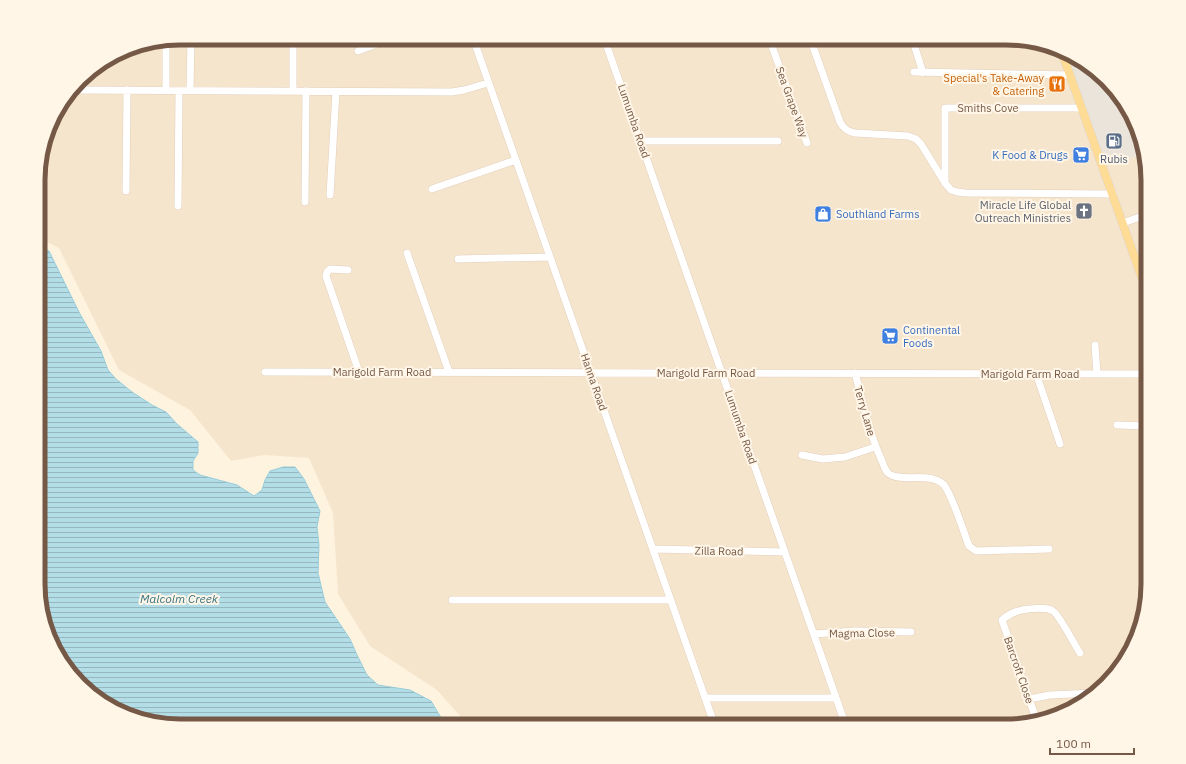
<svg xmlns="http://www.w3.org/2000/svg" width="1186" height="764" viewBox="0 0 1186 764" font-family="'IBM Plex Sans',sans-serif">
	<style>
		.residential { fill: #f6e5cd }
		.industrial { fill: #ebe4db }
		.water { fill: url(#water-rules); stroke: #98cdda }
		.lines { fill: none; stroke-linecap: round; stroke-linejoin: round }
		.minor-casing { stroke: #e2cfbb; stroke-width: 8 }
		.major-casing { stroke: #ded7d2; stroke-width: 9 }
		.minor { stroke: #fff; stroke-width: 7 }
		.major { stroke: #ffdc95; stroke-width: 8 }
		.labels { text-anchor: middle; stroke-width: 4; stroke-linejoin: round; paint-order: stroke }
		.food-label { font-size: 11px; fill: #c56008; stroke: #fff6e7; text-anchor: end }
		.street-label { font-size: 11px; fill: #755845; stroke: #fff6e7 }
		.shop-label { font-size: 11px; fill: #366cbe; stroke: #fff6e7; text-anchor: start }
		.service-label { font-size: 11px; fill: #4e5e75; stroke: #fff6e7 }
		.worship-label { font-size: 11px; fill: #5b616d; stroke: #fff6e7; text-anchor: end }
		.water-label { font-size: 12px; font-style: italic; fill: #3b7483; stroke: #fff6e7 }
		.rim { fill: none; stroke: #755845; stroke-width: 5 }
	</style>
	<defs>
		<pattern id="water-rules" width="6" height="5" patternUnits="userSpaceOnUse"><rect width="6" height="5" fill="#b3dee8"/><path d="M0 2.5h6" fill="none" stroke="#96b7be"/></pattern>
	</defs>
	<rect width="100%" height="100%" fill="#fef3df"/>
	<path class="residential" d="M180,38h826l46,7 33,17 44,47 19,61v423l-24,70 -47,44 -62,19h-546l-32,-36 -67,-44 -32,-52 -5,-81 -24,-55 -45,-3 -33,6 -41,-51 -71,-40 -60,-122 -20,-10v-76l14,-45 33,-44 40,-24z"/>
	<path class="industrial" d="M1076,57l9,5 44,47 14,45 -37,12 -38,-106z"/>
	<path class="water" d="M39,247l10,4 31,63 21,37 7,19 8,9 16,13 20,13 14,7 11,12 21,18v11l-5,8v9l7,5 37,10 17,11 8,-6 3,-10 5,-9 13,-4h12l9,12 16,32 -3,16 2,18 -1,28 7,29 25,37 7,16 10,20 11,10 32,5 21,11 15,25h-266l-37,-5 -42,-19 -44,-47 -18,-53z"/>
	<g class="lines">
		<g class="minor-casing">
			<path id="minor" d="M293,38v53
				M473,38l242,688
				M604,38l242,688
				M769,38l38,105
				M810,38l30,84c3,6 8,10 15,11l53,3 8,3 5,5 24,39 6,7 6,2 9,1 147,1
				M912,38l11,35
				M166,41v49
				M358,51l35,-13
				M914,72l156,3
				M73,90l379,2 12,-2 24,-7
				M190,91l1,-53
				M641,141h137
				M945,183v-75h137
				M432,189l84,-29
				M126,191l1,-101
				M330,195l6,-103
				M305,202l1,-111
				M178,206l1,-115
				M1123,223l25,-9
				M407,253l42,119
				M458,259l92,-2
				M348,270l-18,-1 -3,3 -1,4 33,96
				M1095,345l2,29
				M265,372l883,2
				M855,373c8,29 14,60 27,88 1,3 3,8 5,11 11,12 42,-1 56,12 8,7 21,49 26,62l7,5 73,-2
				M1038,374v5l22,65
				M1117,425l31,1
				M802,455l21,4 22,-2 30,-10
				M653,549l132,3
				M452,600h218
				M814,634l41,-3 56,1
				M705,698h131
				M1029,699l21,-4 42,-2
				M1036,719l-34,-99c4,-3 7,-6 11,-7 7,-4 33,-7 40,-2 7,5 21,33 27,42"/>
		</g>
		<g class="major-casing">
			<path id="major" d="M1061,50l87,245"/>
		</g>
		<use href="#minor" class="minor"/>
		<use href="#major" class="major"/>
	</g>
	<defs>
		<g id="restaurant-square" transform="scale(0.9)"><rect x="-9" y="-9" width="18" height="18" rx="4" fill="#e8710a" stroke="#fff6e7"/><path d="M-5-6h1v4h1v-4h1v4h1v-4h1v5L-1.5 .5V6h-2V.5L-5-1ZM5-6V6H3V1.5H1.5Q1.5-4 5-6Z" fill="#fff"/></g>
		<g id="fuel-square" transform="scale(0.9)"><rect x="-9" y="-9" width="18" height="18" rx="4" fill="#5c6f8a" stroke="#fff6e7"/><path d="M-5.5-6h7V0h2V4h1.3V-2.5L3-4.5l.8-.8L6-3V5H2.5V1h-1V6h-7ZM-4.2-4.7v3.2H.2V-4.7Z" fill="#fff"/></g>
		<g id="supermarket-square" transform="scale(0.9)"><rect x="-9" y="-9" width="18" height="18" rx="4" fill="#3f7fe0" stroke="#fff6e7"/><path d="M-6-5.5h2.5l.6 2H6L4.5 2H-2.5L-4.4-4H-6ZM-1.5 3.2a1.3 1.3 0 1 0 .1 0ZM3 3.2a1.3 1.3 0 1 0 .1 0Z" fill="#fff"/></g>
		<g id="church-square" transform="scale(0.9)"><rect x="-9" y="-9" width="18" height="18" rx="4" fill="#6b7280" stroke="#fff6e7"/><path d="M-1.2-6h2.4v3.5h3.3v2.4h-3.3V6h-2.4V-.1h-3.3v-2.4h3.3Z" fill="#fff"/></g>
		<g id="shop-square" transform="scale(0.9)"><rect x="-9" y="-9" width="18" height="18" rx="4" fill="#3f7fe0" stroke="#fff6e7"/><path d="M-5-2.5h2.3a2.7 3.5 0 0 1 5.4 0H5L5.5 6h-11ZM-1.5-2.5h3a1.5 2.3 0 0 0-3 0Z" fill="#fff"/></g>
	</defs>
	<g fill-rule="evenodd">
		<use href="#restaurant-square" x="1057" y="84"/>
		<use href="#fuel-square" x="1114" y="141"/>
		<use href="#supermarket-square" x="1081" y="155"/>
		<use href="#church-square" x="1084" y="211"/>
		<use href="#shop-square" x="823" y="214"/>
		<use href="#supermarket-square" x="890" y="336"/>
	</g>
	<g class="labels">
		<g class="food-label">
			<text x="1044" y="82">Special's Take-Away<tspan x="1044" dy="13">&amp; Catering</tspan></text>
		</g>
		<g class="street-label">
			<text transform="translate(792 102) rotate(70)" y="4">Sea Grape Way</text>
			<text x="988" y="112">Smiths Cove</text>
			<text transform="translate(634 121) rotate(71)" y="4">Lumumba Road</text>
			<text x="382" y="376">Marigold Farm Road</text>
			<text x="706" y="377">Marigold Farm Road</text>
			<text x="1030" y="378">Marigold Farm Road</text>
			<text transform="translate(594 382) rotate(71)" y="4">Hanna Road</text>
			<text transform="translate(865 411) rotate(74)" y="4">Terry Lane</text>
			<text transform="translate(741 427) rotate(71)" y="4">Lumumba Road</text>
			<text transform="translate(719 551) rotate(1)" y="4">Zilla Road</text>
			<text transform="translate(862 633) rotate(-1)" y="4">Magma Close</text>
			<text transform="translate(1019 670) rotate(71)" y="4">Barcroft Close</text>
		</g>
		<g class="shop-label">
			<text x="1068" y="159" text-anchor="end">K Food &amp; Drugs</text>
			<text x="836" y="218">Southland Farms</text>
			<text x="903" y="334">Continental<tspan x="903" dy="13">Foods</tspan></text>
		</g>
		<g class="service-label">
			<text x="1114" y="163">Rubis</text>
		</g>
		<g class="worship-label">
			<text x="1071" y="209">Miracle Life Global<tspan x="1071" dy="13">Outreach Ministries</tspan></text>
		</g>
		<g class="water-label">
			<text x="179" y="603">Malcolm Creek</text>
		</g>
	</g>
	<path d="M0 0H1186V764H0ZM180 45H1006A135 135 0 0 1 1141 180V584A135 135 0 0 1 1006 719H180A135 135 0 0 1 45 584V180A135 135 0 0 1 180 45Z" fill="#fff6e7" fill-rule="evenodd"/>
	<path class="rim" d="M180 45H1006A135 135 0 0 1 1141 180V584A135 135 0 0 1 1006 719H180A135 135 0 0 1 45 584V180A135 135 0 0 1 180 45Z"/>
	<path d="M1050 748v6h84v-6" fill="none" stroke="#755845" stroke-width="2"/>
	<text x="1056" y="748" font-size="12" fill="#755845" stroke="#fff6e7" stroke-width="3" paint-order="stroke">100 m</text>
</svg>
